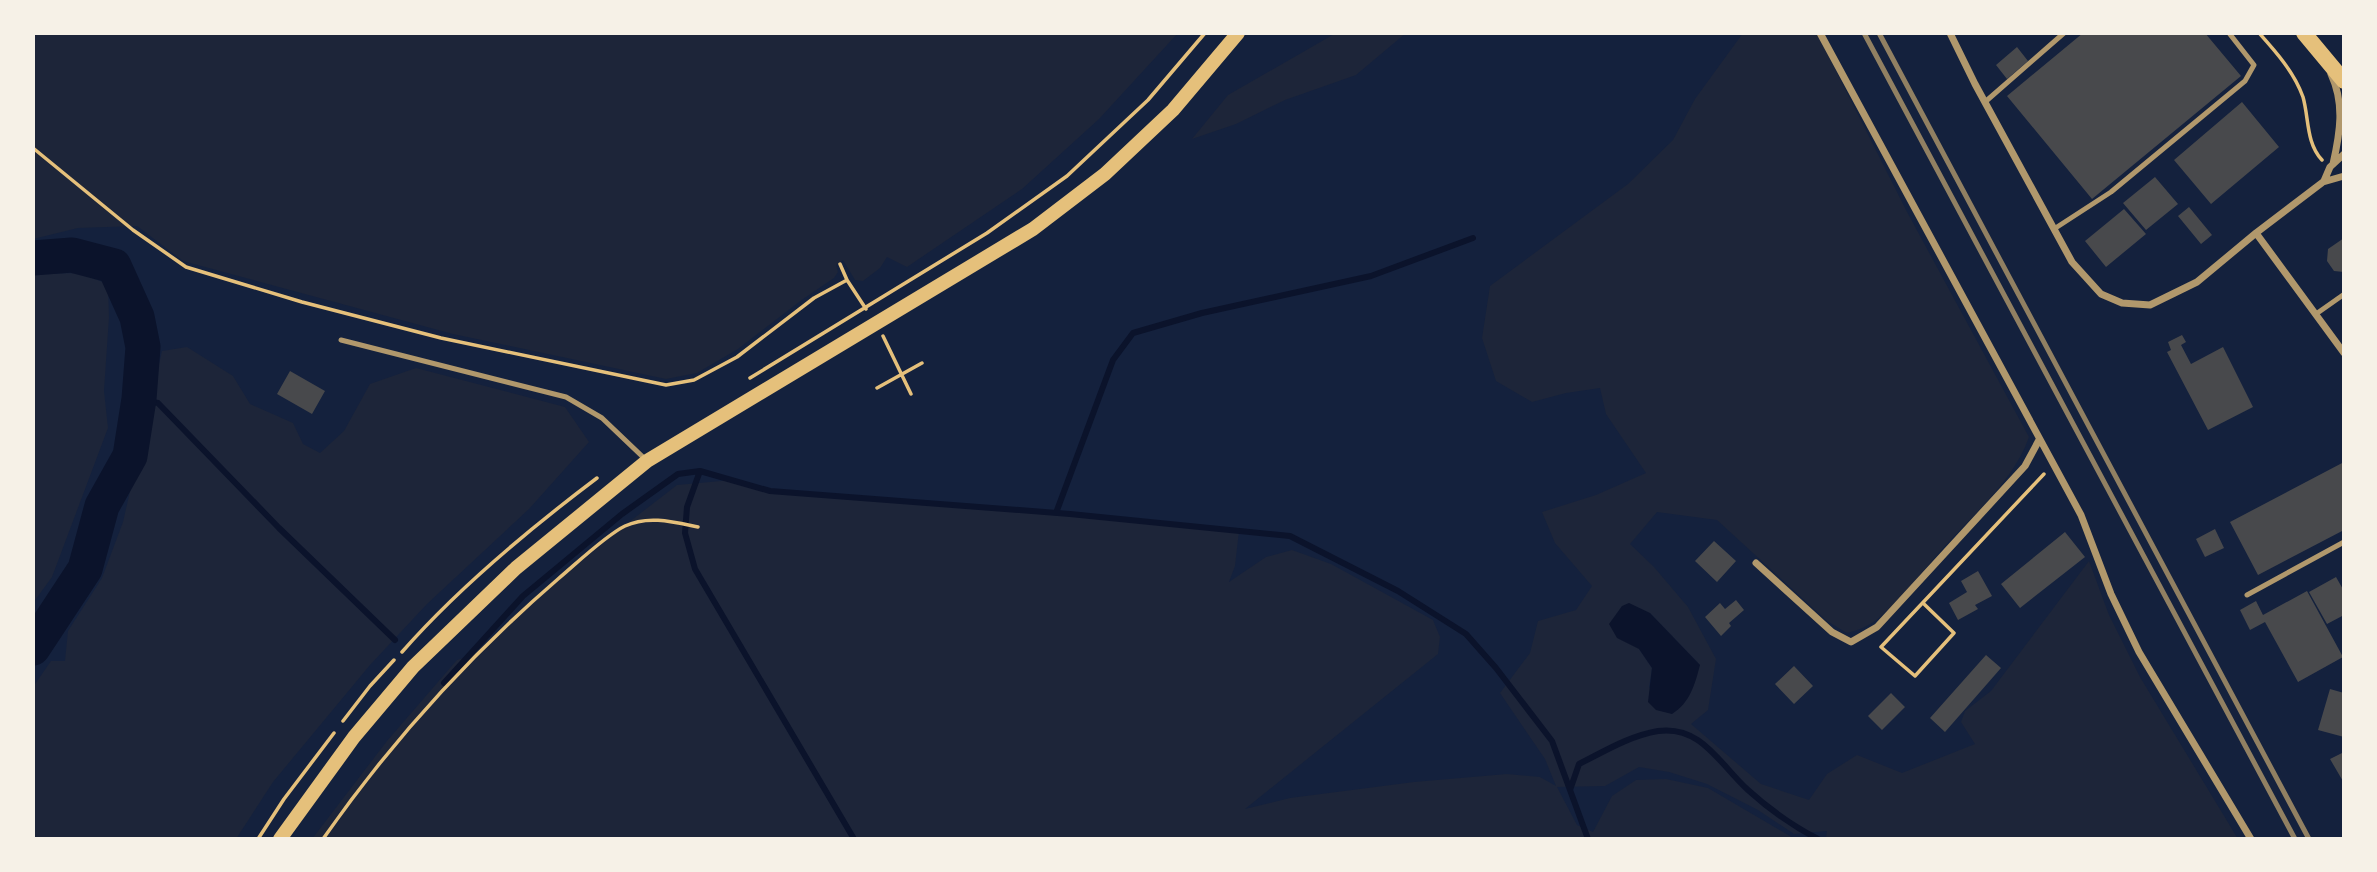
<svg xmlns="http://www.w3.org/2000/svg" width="2377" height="872" viewBox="0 0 2377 872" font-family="'PT Sans',sans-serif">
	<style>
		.green { fill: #1d2539; fill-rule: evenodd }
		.water { fill: #0b132b }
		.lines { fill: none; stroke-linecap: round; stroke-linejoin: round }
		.stream { stroke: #0b132b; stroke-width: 6 }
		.river { stroke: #0b132b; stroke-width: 35 }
		.building { fill: #48494c }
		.path { stroke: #e5c07b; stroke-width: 3.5 }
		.service { stroke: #b1986c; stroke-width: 5 }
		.minor { stroke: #b1986c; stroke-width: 7 }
		.secondary { stroke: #e5c07b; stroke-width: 14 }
		.primary { stroke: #e5c07b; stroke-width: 16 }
		.rail { stroke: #918062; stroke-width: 5 }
	</style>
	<rect width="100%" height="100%" fill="#14213d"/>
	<path class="green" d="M33,33h1145l-79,86 -77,70 -115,78 -20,-10 -7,11 -17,13 -8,-1 -12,-20 -7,5 2,7 -4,6 -31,21 -65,50 -41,24 -31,6 -213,-45 -270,-73 -46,-35 -59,2 -45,11z
		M1336,33h70l-50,42 -71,25 -49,24 -44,15 36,-44z
		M1743,33h74l89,177 123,227c-14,42 -57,79 -86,111 -20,23 -39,48 -62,68 -10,9 -21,14 -34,17l-20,-12 -110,-101 -60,-8 -27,32 24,23 34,40 28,52 -8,51 -17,14 70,60 48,16 18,-26 30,-19 45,18 73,-29 -14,-22 4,-11 26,-20 98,-130 20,54 31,62 98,162h-409l-3,-2 1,-6 -33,3 -36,-24 -51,-26 -38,-12 -30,-5 -34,19 -48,1 20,38 16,7 19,-36 24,-16 30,-1 42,9 87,51h-1483l75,-98 70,-81 24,-8 40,-41 103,-85 53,-41 55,-5 38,11 346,28 123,12 -4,35 -6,16 37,-25 26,-7 39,14 102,56 7,17 -2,17 -193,155 45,-11 124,-16 93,-8 33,3 16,9 -11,-27 -45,-66 30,-40 8,-32 38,-11 16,-24 -37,-43 -13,-31 54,-17 50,-22 -40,-59 -6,-26 -34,5 -34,9 -36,-21 -14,-43 8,-52 138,-102 45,-44 22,-41zM1650,613l50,52 -51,23 3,-20 -13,-19z
		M79,273l29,11 1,33 -5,74 4,37 -56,149 -19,26v-329z
		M187,347l46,29 17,28 43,19 10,21 17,9 24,-22 26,-47 46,-16 149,39 24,35 -60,67 -102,95 -57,61 -97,117 -37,57h-203v-152l18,-26h14l3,-30 34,-53 21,-56 39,-171z"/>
	<path class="water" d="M1629,603l21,10 50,52c-5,19 -10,38 -28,49l-16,-4 -8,-8 4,-34 -13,-19 -22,-11 -8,-14 13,-18z"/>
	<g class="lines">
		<path class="stream" d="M139,399l19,4 121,125 116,112
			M700,471l-13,36 -2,26 10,36 159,270
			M1056,513l57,-153 20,-27 69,-20 169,-37 102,-38
			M444,683l79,-87 99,-82 56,-40 22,-3 70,20 300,23 220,22 108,55 68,43 30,34 56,73 36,98
			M1570,790l9,-26c26,-13 50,-28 79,-33 44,-6 62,34 90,59 22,20 43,35 70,49"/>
		<path class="river" d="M33,258l39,-3 42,11 23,51 6,30 -4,52 -9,57 -28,50 -17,63 -52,79"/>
	</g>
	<path class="building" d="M2083,33h122l36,43 -149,123 -85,-103z
		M2017,47l11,14 -21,18 -11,-14z
		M2242,102l37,45 -68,57 -37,-44z
		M2155,177l23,27 -32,26 -23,-27z
		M2189,207l23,28 -11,9 -23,-28z
		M2124,209l22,25 -40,33 -21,-26z
		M2344,238v34l-10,-1 -7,-10 1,-12z
		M2182,335l4,7 -5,3 10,19 32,-17 30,60 -45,23 -41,-78 4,-2 -3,-8z
		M290,371l35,20 -13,23 -35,-20z
		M2344,462v68l-86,45 -28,-53z
		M2215,529l9,19 -19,9 -9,-18z
		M2065,532l20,25 -65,51 -19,-24z
		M1714,541l22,20 -19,21 -22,-21z
		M1978,571l14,25 -17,9 3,4 -20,11 -9,-17 18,-11 -6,-11z
		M2336,577l8,14v24l-17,9 -18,-32z
		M2307,591l36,66 -45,25 -33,-60 -15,8 -10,-20 16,-9 7,14z
		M1736,600l8,10 -15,13 2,3 -10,10 -16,-19 15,-14 5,6z
		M1986,655l15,13 -56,64 -15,-14z
		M1794,666l19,20 -19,18 -19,-20z
		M2330,689l14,4v44l-26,-7z
		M1891,693l14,14 -23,23 -14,-14z
		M2344,752v31l-14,-24z"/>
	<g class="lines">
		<path class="path" d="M2259,33c17,19 35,39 44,64 6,21 3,46 19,63
			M33,148l100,82 53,37 116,35 139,36 225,47 28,-5 43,-23 77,-59 33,-18
			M840,264l7,16 19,29
			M883,336l28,58
			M750,378l237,-145 80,-57 81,-76 57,-67
			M877,388l45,-25
			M1924,604l30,29 -39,43 -34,-29 163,-173
			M402,652c57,-65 126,-122 195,-174
			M343,721l27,-35 24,-26
			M258,839l26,-40 50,-66
			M323,839c67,-96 147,-184 235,-260 18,-15 48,-44 67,-53 23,-11 49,-4 73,1"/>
		<path class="service" d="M1985,102l79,-69
			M2054,229l57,-37 134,-111 9,-16 -25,-32
			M2316,314l27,-19
			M341,340l225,57 36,21 43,41
			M2247,595l97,-53"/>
		<path class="minor" d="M1820,33l261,482 30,79 28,58 112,187
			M1950,33l25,51 97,178 29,32 21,9 28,2 47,-23 59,-49 67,-51 21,-6
			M2331,74c14,30 9,59 2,90
			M2324,181l6,-14 14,-13
			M2256,233l88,120
			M1756,563l76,69 19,10 26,-15 148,-161 14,-26"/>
		<path class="secondary" d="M280,839l74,-102 59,-70 103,-99 131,-107 386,-232 72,-55 68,-64 65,-77"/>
		<path class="primary" d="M2304,33l40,48"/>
		<path class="rail" d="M1864,33l431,806
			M1879,33l430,806"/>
	</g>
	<rect width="2377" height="872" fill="none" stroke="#f6f1e7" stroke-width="70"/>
</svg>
